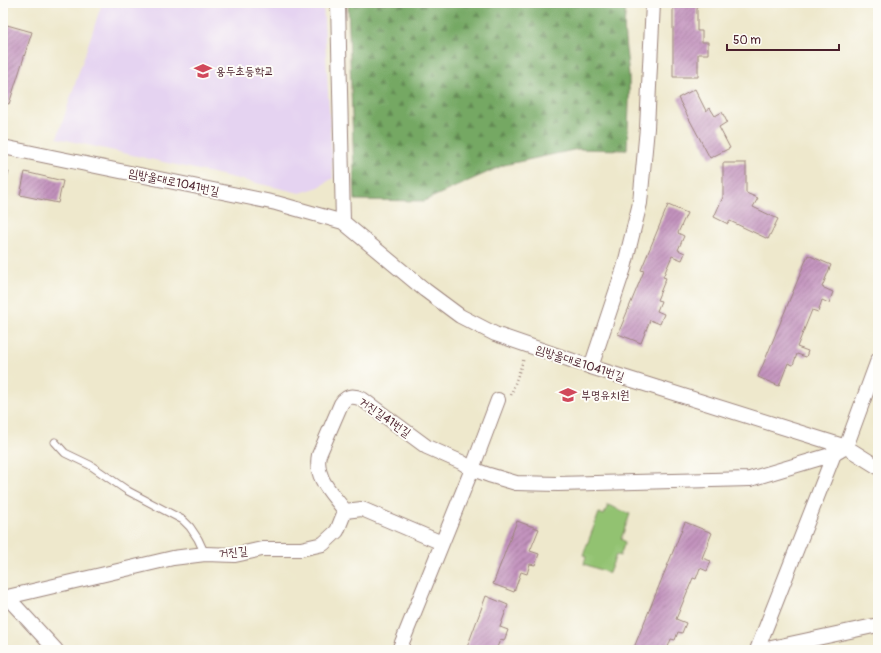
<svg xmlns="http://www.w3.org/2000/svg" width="881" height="653" viewBox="0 0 881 653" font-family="Pangolin,'Poor Story',sans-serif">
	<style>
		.built { fill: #e5d3f1 }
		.grass { fill: #92c271; stroke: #6e704e }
		.forest { fill: url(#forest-firs); stroke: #606447 }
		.building { fill: url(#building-hatch) }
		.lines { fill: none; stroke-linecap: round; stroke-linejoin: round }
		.service-casing { stroke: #9c847c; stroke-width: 9 }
		.minor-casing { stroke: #9c847c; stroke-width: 16 }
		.path { stroke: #9c847c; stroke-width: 2.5; stroke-dasharray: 1 3; stroke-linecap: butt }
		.service { stroke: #fff; stroke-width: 7 }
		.minor { stroke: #fff; stroke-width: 14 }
		.labels { text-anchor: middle; stroke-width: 4; stroke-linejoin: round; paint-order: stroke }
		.poi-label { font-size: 12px; fill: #4a1f2b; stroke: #fdfcf7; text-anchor: start }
		.street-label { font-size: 12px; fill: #4a1f2b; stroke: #fdfcf7 }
	</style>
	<defs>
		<pattern id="forest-firs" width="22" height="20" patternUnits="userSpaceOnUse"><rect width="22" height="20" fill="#75a863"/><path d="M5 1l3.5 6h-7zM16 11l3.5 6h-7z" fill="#628852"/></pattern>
		<pattern id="building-hatch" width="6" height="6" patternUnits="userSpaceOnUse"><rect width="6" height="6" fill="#c293bd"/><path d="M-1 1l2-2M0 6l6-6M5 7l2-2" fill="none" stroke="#a0779a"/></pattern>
	</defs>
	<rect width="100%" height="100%" fill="#fdfcf7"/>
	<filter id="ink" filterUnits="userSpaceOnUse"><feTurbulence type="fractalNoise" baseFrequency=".025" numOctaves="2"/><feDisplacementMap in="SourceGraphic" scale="8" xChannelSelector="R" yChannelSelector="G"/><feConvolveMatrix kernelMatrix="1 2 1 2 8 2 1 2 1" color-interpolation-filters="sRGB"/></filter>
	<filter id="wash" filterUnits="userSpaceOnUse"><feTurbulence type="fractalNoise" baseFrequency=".012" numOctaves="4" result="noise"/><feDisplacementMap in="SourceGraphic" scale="16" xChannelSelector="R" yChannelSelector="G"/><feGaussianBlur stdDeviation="0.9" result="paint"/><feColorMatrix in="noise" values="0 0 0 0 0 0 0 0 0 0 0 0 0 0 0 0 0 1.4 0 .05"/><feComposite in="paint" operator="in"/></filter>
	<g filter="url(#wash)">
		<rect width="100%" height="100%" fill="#eee8cc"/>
		<path class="built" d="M102,3h221l10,175 -14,9 -19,6 -243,-55z"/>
		<path class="grass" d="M608,505l22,9 -9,25 4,3 -5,14 -4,-1 -7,18 -25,-9 2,-8 -3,-1 16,-42 5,2z"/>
		<path class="forest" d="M348,3h279c-6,25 0,48 2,73 1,24 -1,49 -2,74l-49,-1 -74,16 -80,36 -69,-1z"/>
		<g id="blocks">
			<path class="building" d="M673,3h26l-2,6v22h5v11h6v12h-10v23h-25z
				M7,25l25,7 -23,72 -6,-2v-66z
				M695,89l11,22 4,-3 5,8 7,-4 5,10 -8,5 11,21 -20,10 -32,-60z
				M723,163h23v30l12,5 -5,9 25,12 -10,20 -38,-18 -2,3 -14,-7 9,-20z
				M3,171l6,1 -6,17z
				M25,172l38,9 -5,22 -38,-8z
				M668,205l19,8 -9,20 6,3 -6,14 7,3 -3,7 -10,-4 -9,21 3,1 -9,22 4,1 -4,10 7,3 -4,10 -10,-4 -9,23 -23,-9 26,-63 -3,-1z
				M808,255l23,10 -9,22 11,5 -4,11 -7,-3 -4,12 -6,-2 -15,37 11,4 -2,6 -9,-3 -4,11 -5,-2 -9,23 -21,-9z
				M517,521l22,8 -9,22 9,3 -4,11 -5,-1 -3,10 -6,-2 -7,20 -21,-8z
				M685,522l27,11 -10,25 9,3 -4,10 -7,-3 -4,11 -3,-1 -17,41 10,4 -4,10 -4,-1 -3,8 -4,-1 -4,11h-34z
				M486,596l22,9 -8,22 8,3 -4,11 -4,-1 -4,10 -5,-2 -1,2h-24z"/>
		</g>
	</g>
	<g filter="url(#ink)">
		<use href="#blocks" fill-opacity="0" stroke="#9c847c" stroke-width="1"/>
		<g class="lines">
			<g class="service-casing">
				<path id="service" d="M55,442l10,11 25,12 38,26 55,29 7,7 8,12 7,15"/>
			</g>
			<g class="minor-casing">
				<path id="minor" d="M338,3l5,219
					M3,147l273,56 67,19 82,68 35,26 35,18 96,33 255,80 32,20
					M591,367l33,-99 16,-65 7,-75 6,-125
					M345,511c-13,-18 -31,-33 -26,-56l22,-51c5,-8 12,-9 21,-5l65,48 34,15 11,7 17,6 27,8 42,1 192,-5 84,-25
					M3,598l170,-40 32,-4 30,1 27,-6h39l22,-5 14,-13 8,-20 17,-2 80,34
					M8,598l48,52
					M399,650l73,-181 26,-69
					M757,650l77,-196 12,-7 32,-87
					M762,650l116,-25"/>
			</g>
			<path class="path" d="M511,395l13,-37"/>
			<use href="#service" class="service"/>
			<use href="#minor" class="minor"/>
		</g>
	</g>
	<defs>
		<g id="school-bare" transform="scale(1.38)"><path d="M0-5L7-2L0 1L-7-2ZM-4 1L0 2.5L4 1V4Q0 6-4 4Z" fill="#d1495b" stroke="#fdfcf7" stroke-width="2.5" paint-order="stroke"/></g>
	</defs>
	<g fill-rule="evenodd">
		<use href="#school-bare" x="203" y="71"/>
		<use href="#school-bare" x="568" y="395"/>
	</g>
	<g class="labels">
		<g class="poi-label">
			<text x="216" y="75">용두초등학교</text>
			<text x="581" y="399">부명유치원</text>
		</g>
		<g class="street-label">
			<text transform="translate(174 182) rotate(12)" y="4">임방울대로1041번길</text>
			<text transform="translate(580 363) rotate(18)" y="4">임방울대로1041번길</text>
			<text transform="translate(385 417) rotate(35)" y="4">거진길41번길</text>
			<text transform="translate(233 552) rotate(-5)" y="4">거진길</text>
		</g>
	</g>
	<rect width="881" height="653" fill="none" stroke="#fdfcf7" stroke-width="16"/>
	<path d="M727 44v6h112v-6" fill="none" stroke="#4a1f2b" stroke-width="2"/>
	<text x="733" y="44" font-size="12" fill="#4a1f2b" stroke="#fdfcf7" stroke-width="3" paint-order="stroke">50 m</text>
</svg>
